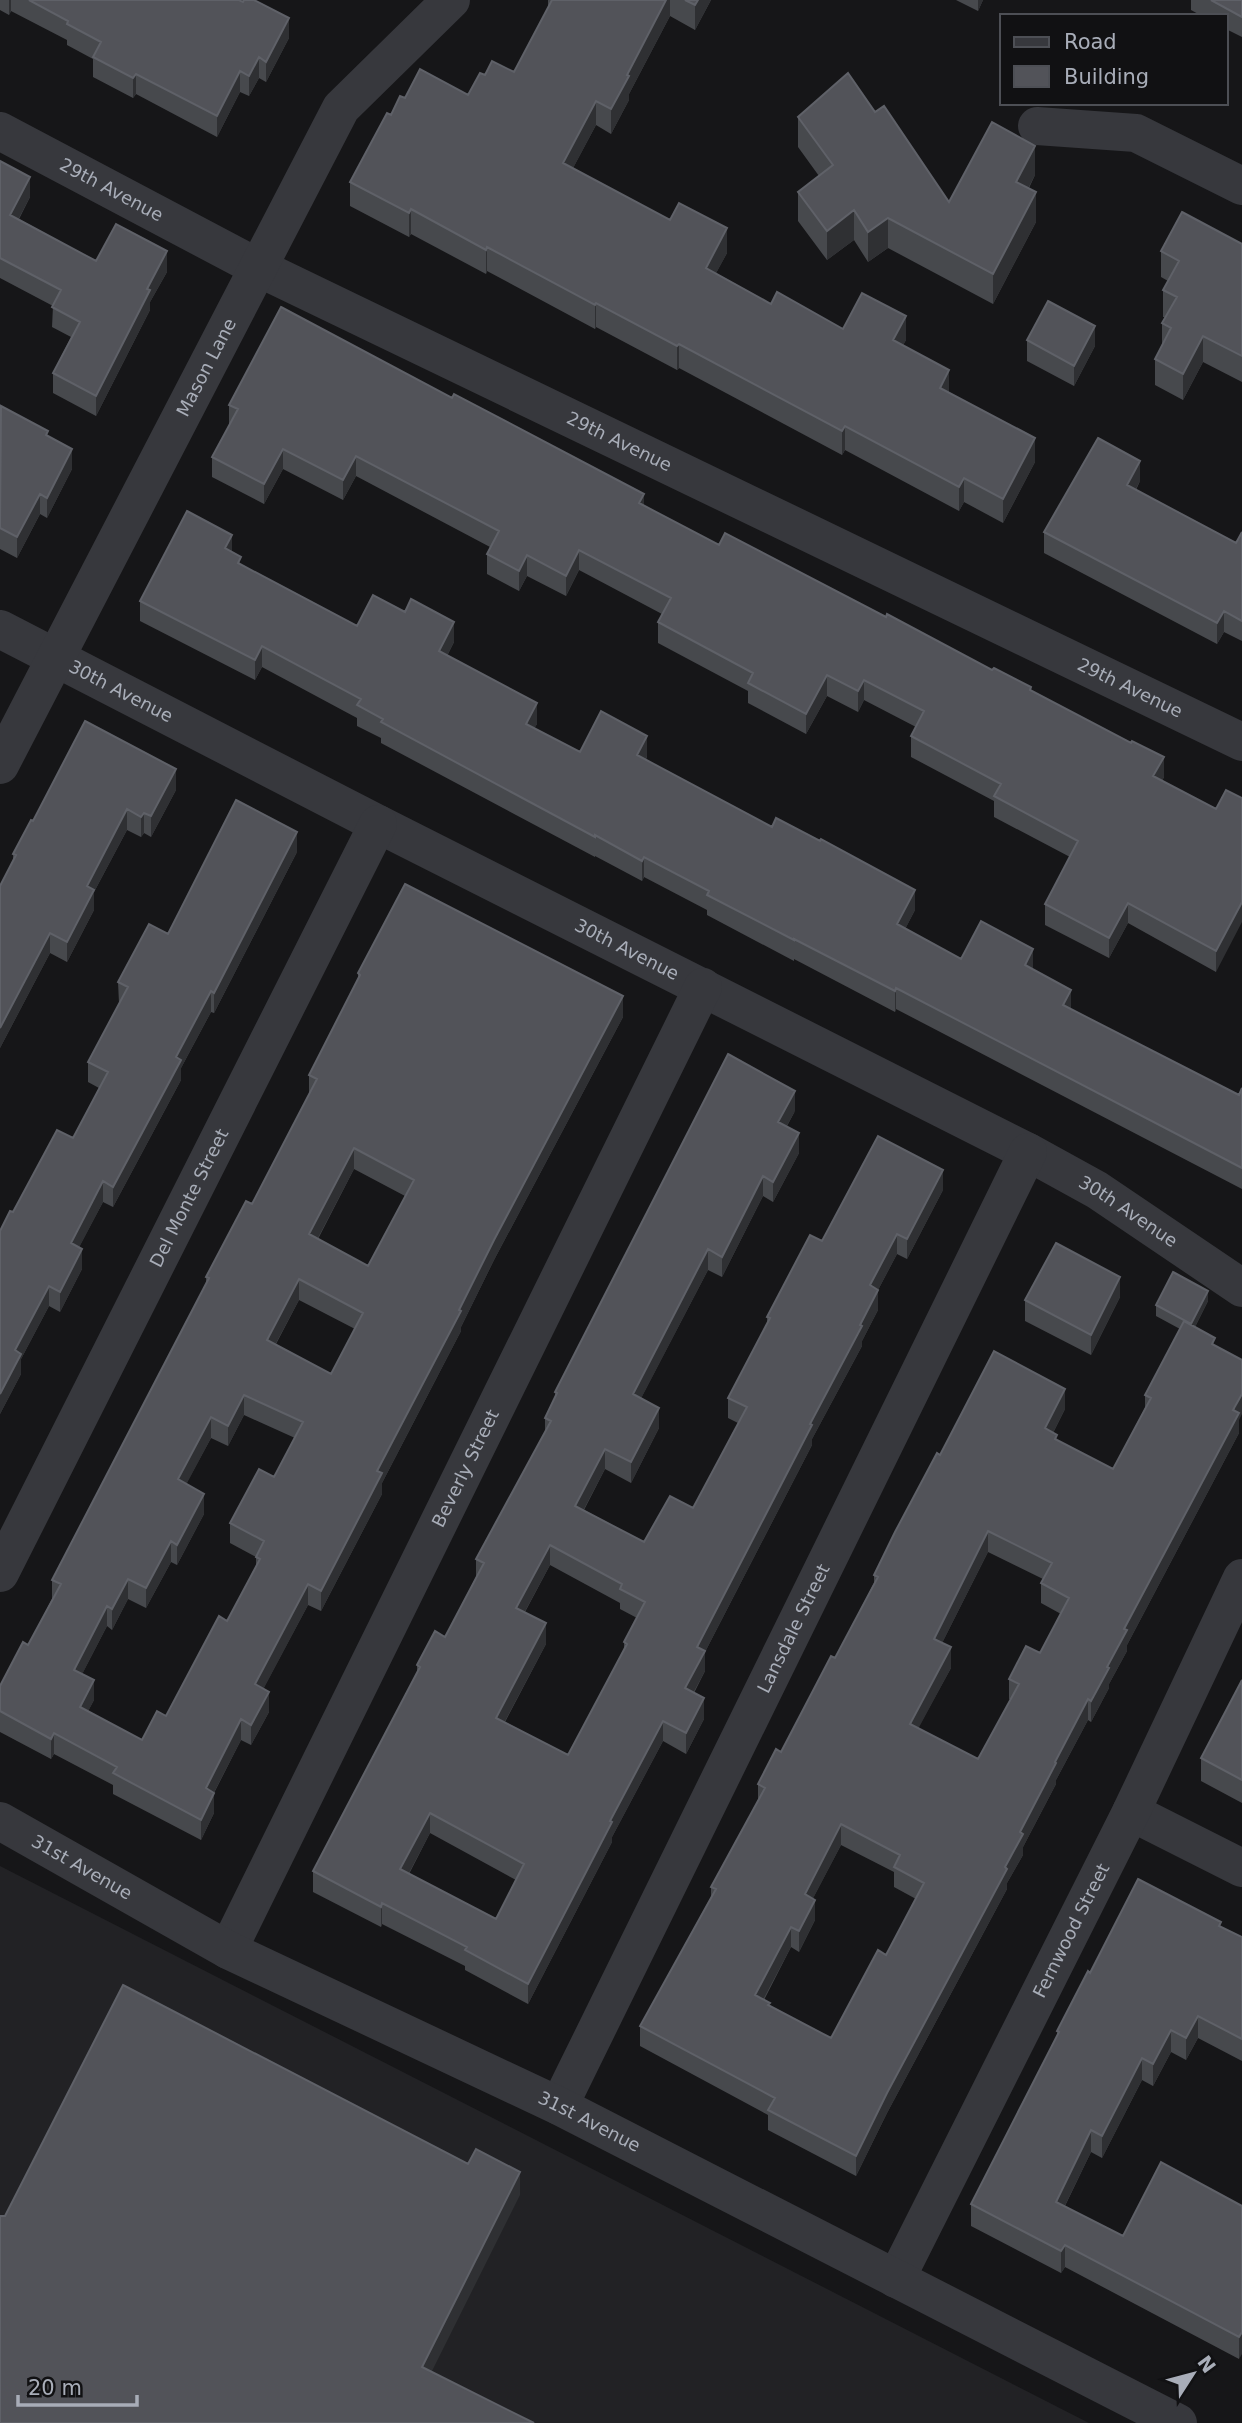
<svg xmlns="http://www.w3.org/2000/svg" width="1242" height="2423" viewBox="0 0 1242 2423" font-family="'DejaVu Sans',sans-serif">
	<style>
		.built { fill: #222225 }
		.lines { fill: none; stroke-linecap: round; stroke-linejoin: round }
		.minor { stroke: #37383d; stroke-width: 38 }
		.tertiary { stroke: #37383d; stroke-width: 38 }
		.wall { fill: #47494d; fill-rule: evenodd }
		.shaded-wall { fill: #2f3033 }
		.building { fill: #525359; stroke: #5f6168; stroke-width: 2; fill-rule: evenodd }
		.labels { text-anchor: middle; stroke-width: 6; stroke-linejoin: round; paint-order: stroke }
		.street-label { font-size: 18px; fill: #a8adb8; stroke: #111113 }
	</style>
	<rect width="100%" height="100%" fill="#161618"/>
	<path class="built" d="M0,1866l1089,557h-1089z"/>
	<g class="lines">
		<g class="minor">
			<path d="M1037,126l99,7 106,53"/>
			<path id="s1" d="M0,131l257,136 985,475"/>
			<path id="s2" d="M0,629l378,195 650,328 69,38 145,98"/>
			<path id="s3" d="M0,765l341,-657 110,-108"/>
			<path id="s4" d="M0,1573l378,-749"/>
			<path d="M1131,1812l111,56"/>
			<path id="s5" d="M228,1950l475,-963"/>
			<path id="s6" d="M559,2106l469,-954"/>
			<path id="s7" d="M896,2279l235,-467 111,-234"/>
		</g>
		<path class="tertiary" id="s8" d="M0,1821l228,129 331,156 619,317"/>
	</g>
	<path class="wall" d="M0,0h239l50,38 -23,44 -7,-4 -10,18 -9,-4 -23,45 -81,-43 -3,4 -40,-21v-18l-26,-14v-5l-56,-29 -2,4 -9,-5z
		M548,0h163l-16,30 -25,-14 -41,78v6l-18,34 -15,-9 -23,43 154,85 -11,20 55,31 72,25 63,11 -3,5 46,48 86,69 -32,61 -39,-21 -5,9 -114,-61 -3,5 -163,-87 -2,2 -81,-43 -1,2 -108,-58 -1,3 -75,-40 -2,3 -59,-31v-24l41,-67 14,-17 63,-3 17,-20 29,-3 34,-63z
		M956,0h27l-5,11z
		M1191,0h51v37l-16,-8v-13h-24l-11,-6z
		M875,112l74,90 86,-27 -6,13 7,34 -43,82 -105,-56 -20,14 -14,-22 -27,20 -29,-39v-29l21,-16 -21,-29v-30z
		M0,161l30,36 -11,22 77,42 71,11 -17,30v8l-54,106 -43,-23v-20l18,-36 -19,-10 1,-21 -53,-28z
		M1242,244v138l-39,-20 -20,38 -28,-15v-26l7,-13v-23l3,-6h-2v-27l5,-9 -7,-4v-26z
		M1027,340l68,6 -21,40 -47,-25z
		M229,405l415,101 75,39 167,72 145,73 133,87 -2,4 54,28 10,-19 -10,182 -88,-49 -19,35 -64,-33v-21l25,-47 -76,-40v-16l-83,-44v-21l5,-9 -52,-27 -6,12 -31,-16 -21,38 -58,-31v-12l-90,-48v-21l4,-8 -83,-44 -13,26 -39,-20 -8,15 -32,-17v-20l3,-7 -134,-71 -13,24 -60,-31 -19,35 -52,-27v-20l17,-32z
		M0,408l48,28 24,33 -25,49 -7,-4 -23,44 -17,-9z
		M1140,481l-4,9 100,53 6,-11v109l-18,-9 -7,12 -173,-91v-21z
		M232,552l9,13 116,61 97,16 -7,14 90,68 -3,4 46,24 67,4 -1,4 269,150 -10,19 56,30 72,11 38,39 168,86 3,-7v101l-346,-180 -1,3 -101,-53v2l-87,-46v-5l-63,-33 -2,4 -47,-25v1l-214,-114v-5l-24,-12v-8l-95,-51 -7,13 -115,-59v-20z
		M176,790l-25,47 -7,-4 -3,4 -14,-7 -33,62v18l-27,52 -17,-9 -50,95v-162l13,-25v-7l20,-33z
		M297,852l-83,161 -3,-1 -30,56v12l-68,127 -10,-5 -24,45 3,22 -22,43 -11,-6 -28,53v15l-21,40v16v-199l73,-93 26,-50 -11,-6v-20l31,-59 -1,-21 50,-48z
		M358,973l265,44 -129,243 -33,67v4l-79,152v11l-61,117 -13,-6 -45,84 6,23 -18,33 -10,-5 -27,53v20l-13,27 -88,-46v-9l-59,-31 -3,5 -51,-27v-46l28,-41 24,-46v-19l154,-296v-7l46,-73 57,-110v-19l49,-95zM354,1169l51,27 -37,70 -50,-27zM299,1300l56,29 -24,45 -55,-30zM244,1415l51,23 -21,39 -44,46v20l26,14v11l-29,53 -61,95 -24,24 -54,-29 6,-11 -12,-26 25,-48 5,4 16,-31 18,9 25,-46 6,3 27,-51 -18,-30 25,-46 17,8z
		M795,1111l-8,15 12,27 -26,49 -10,-6 -41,81 -14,-7 -67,128 18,30 -28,55 -26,-14 -21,41 60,32 49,-34 45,-85 -10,-5v-20l39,-74v-7l55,-76 121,-51 -36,69 -10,-5 -19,36v20l-16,31v5l-50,93v6l-107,207v19l-11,22 10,26 -18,35 -23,-13 -51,96v5l-84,162 -63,-34v-4l-83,-42 -1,3 -68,-35v-21l104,-197v-9l28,-28 31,-60v-18l69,-126v-15l10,-20v-6zM550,1565l70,38v6l17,9 -13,24v7l-56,106 -63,-33 41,-78 -21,-32zM430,1833l86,47 -20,39 -87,-45z
		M1120,1297l-29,58 -66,-34v-21z
		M1208,1301l-13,26 20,19 24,74v13l-112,212v6l-18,33v4l-18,34 -3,-2 -32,60v4l-33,63v8l-16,28v6l-120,224 -31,63 -88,-46v-15l-128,-69v-20l71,-129v-10l47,-87v-16l23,-32 54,-94 39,-75v-8l66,-120 125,-46 -12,24 4,7 56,29 32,-61v-13l35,-66 -24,-13v-11zM988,1552l55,27 -2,4v20l20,11 -21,39 -31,26v20l2,1 -33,59 -60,-31 33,-60 -9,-25zM841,1845l53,27v15l22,12 -30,56 -55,83 -61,-32 -6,-6 27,-53 8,5 16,-32 -2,-22z
		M1242,1680v123l-41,-22v-23z
		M1221,1927l21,10v124l-44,-23 -12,22 -15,-8 -18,34 -11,-6 -40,78 -11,-6 -26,54 58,30 119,-30 -3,153 -174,-92 -4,6 -90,-47v-22l86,-167v-6l33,-58z"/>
	<path class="shaded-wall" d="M9,0h2v11l-2,4z
		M666,0h4v16l-41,78v6l-18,34v-25l16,-34z
		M698,0h13l-16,30v-25z
		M978,0h5l-5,11z
		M289,18v20l-23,44v-20z
		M259,57v21l-10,18v-20z
		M240,71v21l-23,45v-21z
		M136,74v20l-3,4v-20z
		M596,101v24l-33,62v-24z
		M1035,146v29l-19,37v-30z
		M30,177v20l-20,38v-20z
		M1036,192v30l-43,82v-30z
		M411,209v25l-2,3v-24z
		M854,210v30l-27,20v-29z
		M888,218v30l-20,14v-30z
		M727,228v25l-21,39v-24z
		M487,247v24l-1,3v-24z
		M167,251v21l-17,30v8l-54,106v-20l51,-107z
		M596,303v24l-1,2v-24z
		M906,316v24l-13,24v-24z
		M1095,326v20l-21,40v-20z
		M1203,336v26l-20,38v-26z
		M679,344v24l-2,2v-24z
		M949,370v24l-9,-6z
		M845,426v24l-3,5v-24z
		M1035,438v24l-32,61v-24z
		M72,449v20l-25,49v-20z
		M283,449v20l-19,35v-20z
		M356,456v20l-13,24v-20z
		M1140,461v20l-13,25v-21z
		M964,478v24l-5,9v-24z
		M40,494v20l-23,44v-21z
		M644,494v20l-5,-11z
		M232,535v20l-7,-7z
		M579,550v20l-13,26v-20z
		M527,555v21l-8,15v-20z
		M1224,611v21l-7,12v-21z
		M454,622v20l-15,30v-21z
		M262,646v21l-7,13v-20z
		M827,675v21l-21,38v-20z
		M864,680v20l-6,12v-21z
		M537,703v21l-11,20v-20z
		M647,736v20l-10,19v-20z
		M1164,757v20l-11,20v-21z
		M176,769v21l-25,47v-21z
		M127,809v21l-33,62v18l-27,52v-20l20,-56z
		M144,813v20l-3,4v-20z
		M297,832v20l-83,161v-20z
		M644,857v20l-2,4v-20z
		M915,890v20l-18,35v-21z
		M1242,902v20l-26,50v-21z
		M1128,903v20l-19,35v-20z
		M50,933v20l-50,95v-20z
		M1033,949v21l-8,-5z
		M896,988v21l-1,3v-21z
		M1071,990v20l-8,-5z
		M211,991v21l-30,56v12l-68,127v-20l63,-130z
		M623,996v21l-129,243 -33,67v4l-79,152v11l-61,117v-20l56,-120 117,-231z
		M795,1091v20l-17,31v-20z
		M799,1133v20l-26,49v-20z
		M354,1148v21l-45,86v-21z
		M943,1170v20l-36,69v-20z
		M763,1176v20l-41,81v-20z
		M103,1181v21l-32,61v-20z
		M897,1234v20l-19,36v20l-16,31v5l-50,93v6l-107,207v19l-20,37v-20l12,-41 163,-322 10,-40z
		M82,1249v20l-22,43v-20z
		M708,1249v21l-75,144v-20z
		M1120,1277v20l-29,58v-20z
		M299,1279v21l-32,60v-20z
		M49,1286v20l-28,53v15l-21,40v16v-36l15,-44z
		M1208,1291v10l-17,34v-11z
		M1065,1389v20l-20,40v-21z
		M1242,1394v20l-3,6v13l-112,212v6l-18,33v4l-18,34v-21l33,-72z
		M244,1395v20l-16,31v-20z
		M659,1408v20l-28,55v-21z
		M211,1417v21l-33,62v-21z
		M605,1449v20l-30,57v-20z
		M204,1494v20l-27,51v-20z
		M988,1531v21l-54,107v-20z
		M171,1541v21l-25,46v-20z
		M550,1545v20l-34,63v-20z
		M128,1579v20l-16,31v-21z
		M308,1584v21l-53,100v-21z
		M107,1606v20l-33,64v-20z
		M546,1623v21l-50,94v-20z
		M951,1647v21l-41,76v-20z
		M94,1680v20l-14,27v-20z
		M269,1692v20l-18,33v-20z
		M704,1698v21l-18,35v-21z
		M1088,1699v21l-32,60v4l-33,63v8l-16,28v6l-120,224 -31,63v-20l31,-63 118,-226 15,-35 35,-70z
		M241,1719v21l-35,68v-20z
		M663,1721v20l-51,96v5l-84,162v-20l82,-163z
		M54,1733v21l-3,5v-20z
		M214,1793v20l-13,27v-20z
		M430,1813v20l-30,57v-21z
		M841,1824v21l-36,69v-20z
		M815,1900v20l-16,32v-21z
		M382,1903v21l-1,3v-20z
		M791,1927v20l-36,68v-20z
		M1198,2016v22l-12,22v-22z
		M1171,2030v22l-18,34v-22z
		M1142,2058v22l-40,78v-22z
		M1091,2130v22l-35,72v-22z
		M520,2172v23l-98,196v-24z
		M1065,2245v22l-4,6v-22z
		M1242,2332v22l-3,5v-22z"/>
	<path class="building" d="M29,0h210l4,2 1,-2h10l35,18 -23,44 -7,-5 -10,19 -9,-5 -23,45 -81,-42 -3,4 -40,-21 8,-15 -34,-18 1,-3z
		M552,0h114l-39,75 2,1 -18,33 -15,-8 -33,62 107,57 9,-17 48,25 -21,40 65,36 6,-12 66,37 19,-36 44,23 -13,24 56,30 -9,18 95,50 -32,61 -39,-21 -5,9 -114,-61 -3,5 -163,-87 -2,2 -81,-43 -1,2 -108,-58 -1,3 -75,-41 -2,4 -59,-31 37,-69 4,2 9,-19 5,2 15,-29 48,26 12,-22 5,2 7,-14 22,11z
		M685,0h13l-3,5z
		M1211,0h31v17z
		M848,73l27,39 9,-6 65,96 43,-80 43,24 -19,36 20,10 -43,82 -105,-56 -20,14 -14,-22 -27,21 -29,-39 35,-27 -35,-48z
		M0,161l30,16 -20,38 86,46 20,-37 51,27 -20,38 3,1 -54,106 -43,-23 27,-51 -28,-15 9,-17 -61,-32z
		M1182,212l60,32v112l-39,-20 -20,38 -28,-15 16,-31 -9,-5 15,-26 -14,-7 16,-29 -18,-10z
		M1048,301l47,25 -21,40 -47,-26z
		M281,307l171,91 2,-4 190,100 -5,9 80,42 6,-12 161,84 1,-3 105,56 2,-2 37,19 -1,3 101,53 1,-2 32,16 -11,19 63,33 10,-19 16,8v104l-26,49 -88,-48 -19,35 -64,-34 33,-63 -84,-45 7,-12 -90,-48 13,-25 -60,-31 -6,11 -31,-16 -21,39 -58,-31 5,-10 -95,-51 13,-24 -92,-48 -13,26 -39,-21 -8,16 -32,-17 12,-23 -143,-75 -13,24 -60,-31 -19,35 -52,-27 26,-48 -9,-4z
		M1,406l47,25 -2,4 26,14 -25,49 -7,-4 -23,43 -17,-9z
		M1098,438l42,23 -13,24 109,58 6,-11v89l-18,-10 -7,12 -173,-91z
		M187,511l45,24 -7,13 16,9 -3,6 119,63 16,-31 32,17 6,-13 43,23 -15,29 98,52 -11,21 54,28 21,-41 46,25 -10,19 135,72 4,-9 44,23 1,-2 94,51 -18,34 64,35 20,-38 52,28 -8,16 46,25 -8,15 176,90 3,-7v80l-346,-180 -1,3 -101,-52v1l-87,-45 2,-4 -65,-34 -2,4 -47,-26v2l-214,-115 2,-3 -26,-14 4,-6 -99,-53 -7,14 -115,-59z
		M85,721l91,48 -25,47 -7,-3 -3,4 -14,-8 -40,77 7,4 -27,52 -17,-9 -50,95v-142l16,-31 -3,-1 18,-34 2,1z
		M236,800l61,32 -83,161 -3,-2 -35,66 5,3 -68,127 -10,-6 -32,62 11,6 -22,43 -11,-6 -34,64 6,4 -21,40v-163l10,-20 3,1 44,-82 16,8 35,-66 -20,-10 40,-75 -10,-5 31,-58 19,10z
		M405,884l218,112 -129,244 -35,70 2,1 -84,160 5,2 -61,118 -13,-7 -53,100 14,8 -18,33 -10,-6 -35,69 8,5 -13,27 -88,-47 4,-6 -63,-34 -3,6 -51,-28v-25l23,-44 5,3 33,-61 -9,-4 157,-302 -3,-1 40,-76 6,3 65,-125 -8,-4 51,-100 -2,-2zM354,1148l60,32 -46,86 -59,-32zM299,1279l64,34 -32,61 -64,-34zM244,1395l59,27 -29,55 -15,-8 -29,54 34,18 -8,16 4,2 -33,62 -8,-5 -53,100 -9,-5 -15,29 -62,-33 14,-27 -20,-10 33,-64 5,3 16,-30 18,9 25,-47 6,4 27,-51 -26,-15 33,-62 17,9z
		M728,1054l67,37 -17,31 21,11 -26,49 -10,-6 -41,81 -14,-8 -75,145 26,14 -28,54 -26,-13 -30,57 69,36 26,-46 23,12 54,-101 -19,-9 42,-80 -3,-1 43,-82 12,6 56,-105 65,34 -36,69 -10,-5 -27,51 8,5 -18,35 2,1 -52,98 2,1 -115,222 8,4 -20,37 19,10 -18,35 -23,-12 -53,100 2,1 -84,162 -63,-34 2,-3 -85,-44 -1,4 -68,-36 107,-204 -3,-2 18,-34 10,6 39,-74 -8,-4 75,-138 -6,-3 12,-25 -2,-1zM550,1545l72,39 -2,5 25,13 -21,40 3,2 -59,111 -72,-37 50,-95 -30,-15zM430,1813l94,51 -28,55 -96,-50z
		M1056,1243l64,34 -29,58 -66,-35z
		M1173,1272l35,19 -17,33 -35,-19z
		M1184,1321l31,17 -3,6 30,16v34l-9,16 6,3 -115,216 3,1 -20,37 2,1 -18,33 -3,-2 -33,63 1,1 -36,69 3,2 -18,33 2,2 -120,224 -31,63 -88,-46 7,-12 -135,-72 76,-137 -5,-2 54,-99 -7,-4 18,-35 5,3 50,-96 4,2 43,-81 -4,-2 21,-43 42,-79 3,2 54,-104 71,38 -20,39 12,7 -2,4 58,30 38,-71 -6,-3zM988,1531l64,32 -11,20 28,15 -29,55 -14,-7 -17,33 10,5 -41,75 -68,-35 41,-77 -17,-8zM841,1824l59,31 -6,12 30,16 -38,72 -8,-5 -47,88 -63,-33 2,-2 -15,-8 36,-68 8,4 16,-31 -10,-6z
		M1242,1680v100l-41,-22z
		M1138,1879l83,43 -2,4 23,11v102l-44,-23 -12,22 -15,-8 -18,34 -11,-6 -40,78 -11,-6 -35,72 67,34 38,-74 81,44v126l-3,5 -174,-92 -4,6 -90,-47 88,-172 -2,-1 31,-60 2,2z
		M123,1985l345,179 8,-15 44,23 -98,195 112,56h-534v-207h5z"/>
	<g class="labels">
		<g class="street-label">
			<text dy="6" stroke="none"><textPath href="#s1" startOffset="126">29th Avenue</textPath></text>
			<text dy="6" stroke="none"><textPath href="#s3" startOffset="448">Mason Lane</textPath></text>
			<text dy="6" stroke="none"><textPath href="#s1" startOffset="693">29th Avenue</textPath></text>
			<text dy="6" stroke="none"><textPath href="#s1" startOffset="1260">29th Avenue</textPath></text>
			<text dy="6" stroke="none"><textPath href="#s2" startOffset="136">30th Avenue</textPath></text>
			<text dy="6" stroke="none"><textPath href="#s2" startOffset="704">30th Avenue</textPath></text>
			<text dy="6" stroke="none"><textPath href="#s4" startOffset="420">Del Monte Street</textPath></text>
			<text dy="6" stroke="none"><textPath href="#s2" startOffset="1270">30th Avenue</textPath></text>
			<text dy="6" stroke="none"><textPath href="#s5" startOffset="537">Beverly Street</textPath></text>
			<text dy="6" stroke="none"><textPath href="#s6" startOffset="532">Lansdale Street</textPath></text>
			<text dy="6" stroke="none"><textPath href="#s8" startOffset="94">31st Avenue</textPath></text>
			<text dy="6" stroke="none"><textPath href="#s7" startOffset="390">Fernwood Street</textPath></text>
			<text dy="6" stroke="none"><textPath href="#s8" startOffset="662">31st Avenue</textPath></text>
		</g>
	</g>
	<rect x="1000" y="14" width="228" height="91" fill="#111113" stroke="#4d4f55" stroke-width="2"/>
	<rect x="1014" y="37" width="35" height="10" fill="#37383d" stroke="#4d4f55" stroke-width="2"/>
	<text x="1064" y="49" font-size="21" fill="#a8adb8">Road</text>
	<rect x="1014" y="66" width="35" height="21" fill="#525359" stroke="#4d4f55" stroke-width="2"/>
	<text x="1064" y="84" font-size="21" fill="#a8adb8">Building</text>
	<g transform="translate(1193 2374) rotate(54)" stroke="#111113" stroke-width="5" paint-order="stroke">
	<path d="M0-5L12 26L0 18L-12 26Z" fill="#a8adb8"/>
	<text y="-10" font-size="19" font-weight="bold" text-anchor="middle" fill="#a8adb8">N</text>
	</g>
	<path d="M18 2395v10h119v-10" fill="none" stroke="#a8adb8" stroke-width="3.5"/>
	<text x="28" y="2395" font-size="21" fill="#a8adb8" stroke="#111113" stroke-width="5" paint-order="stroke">20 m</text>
</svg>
